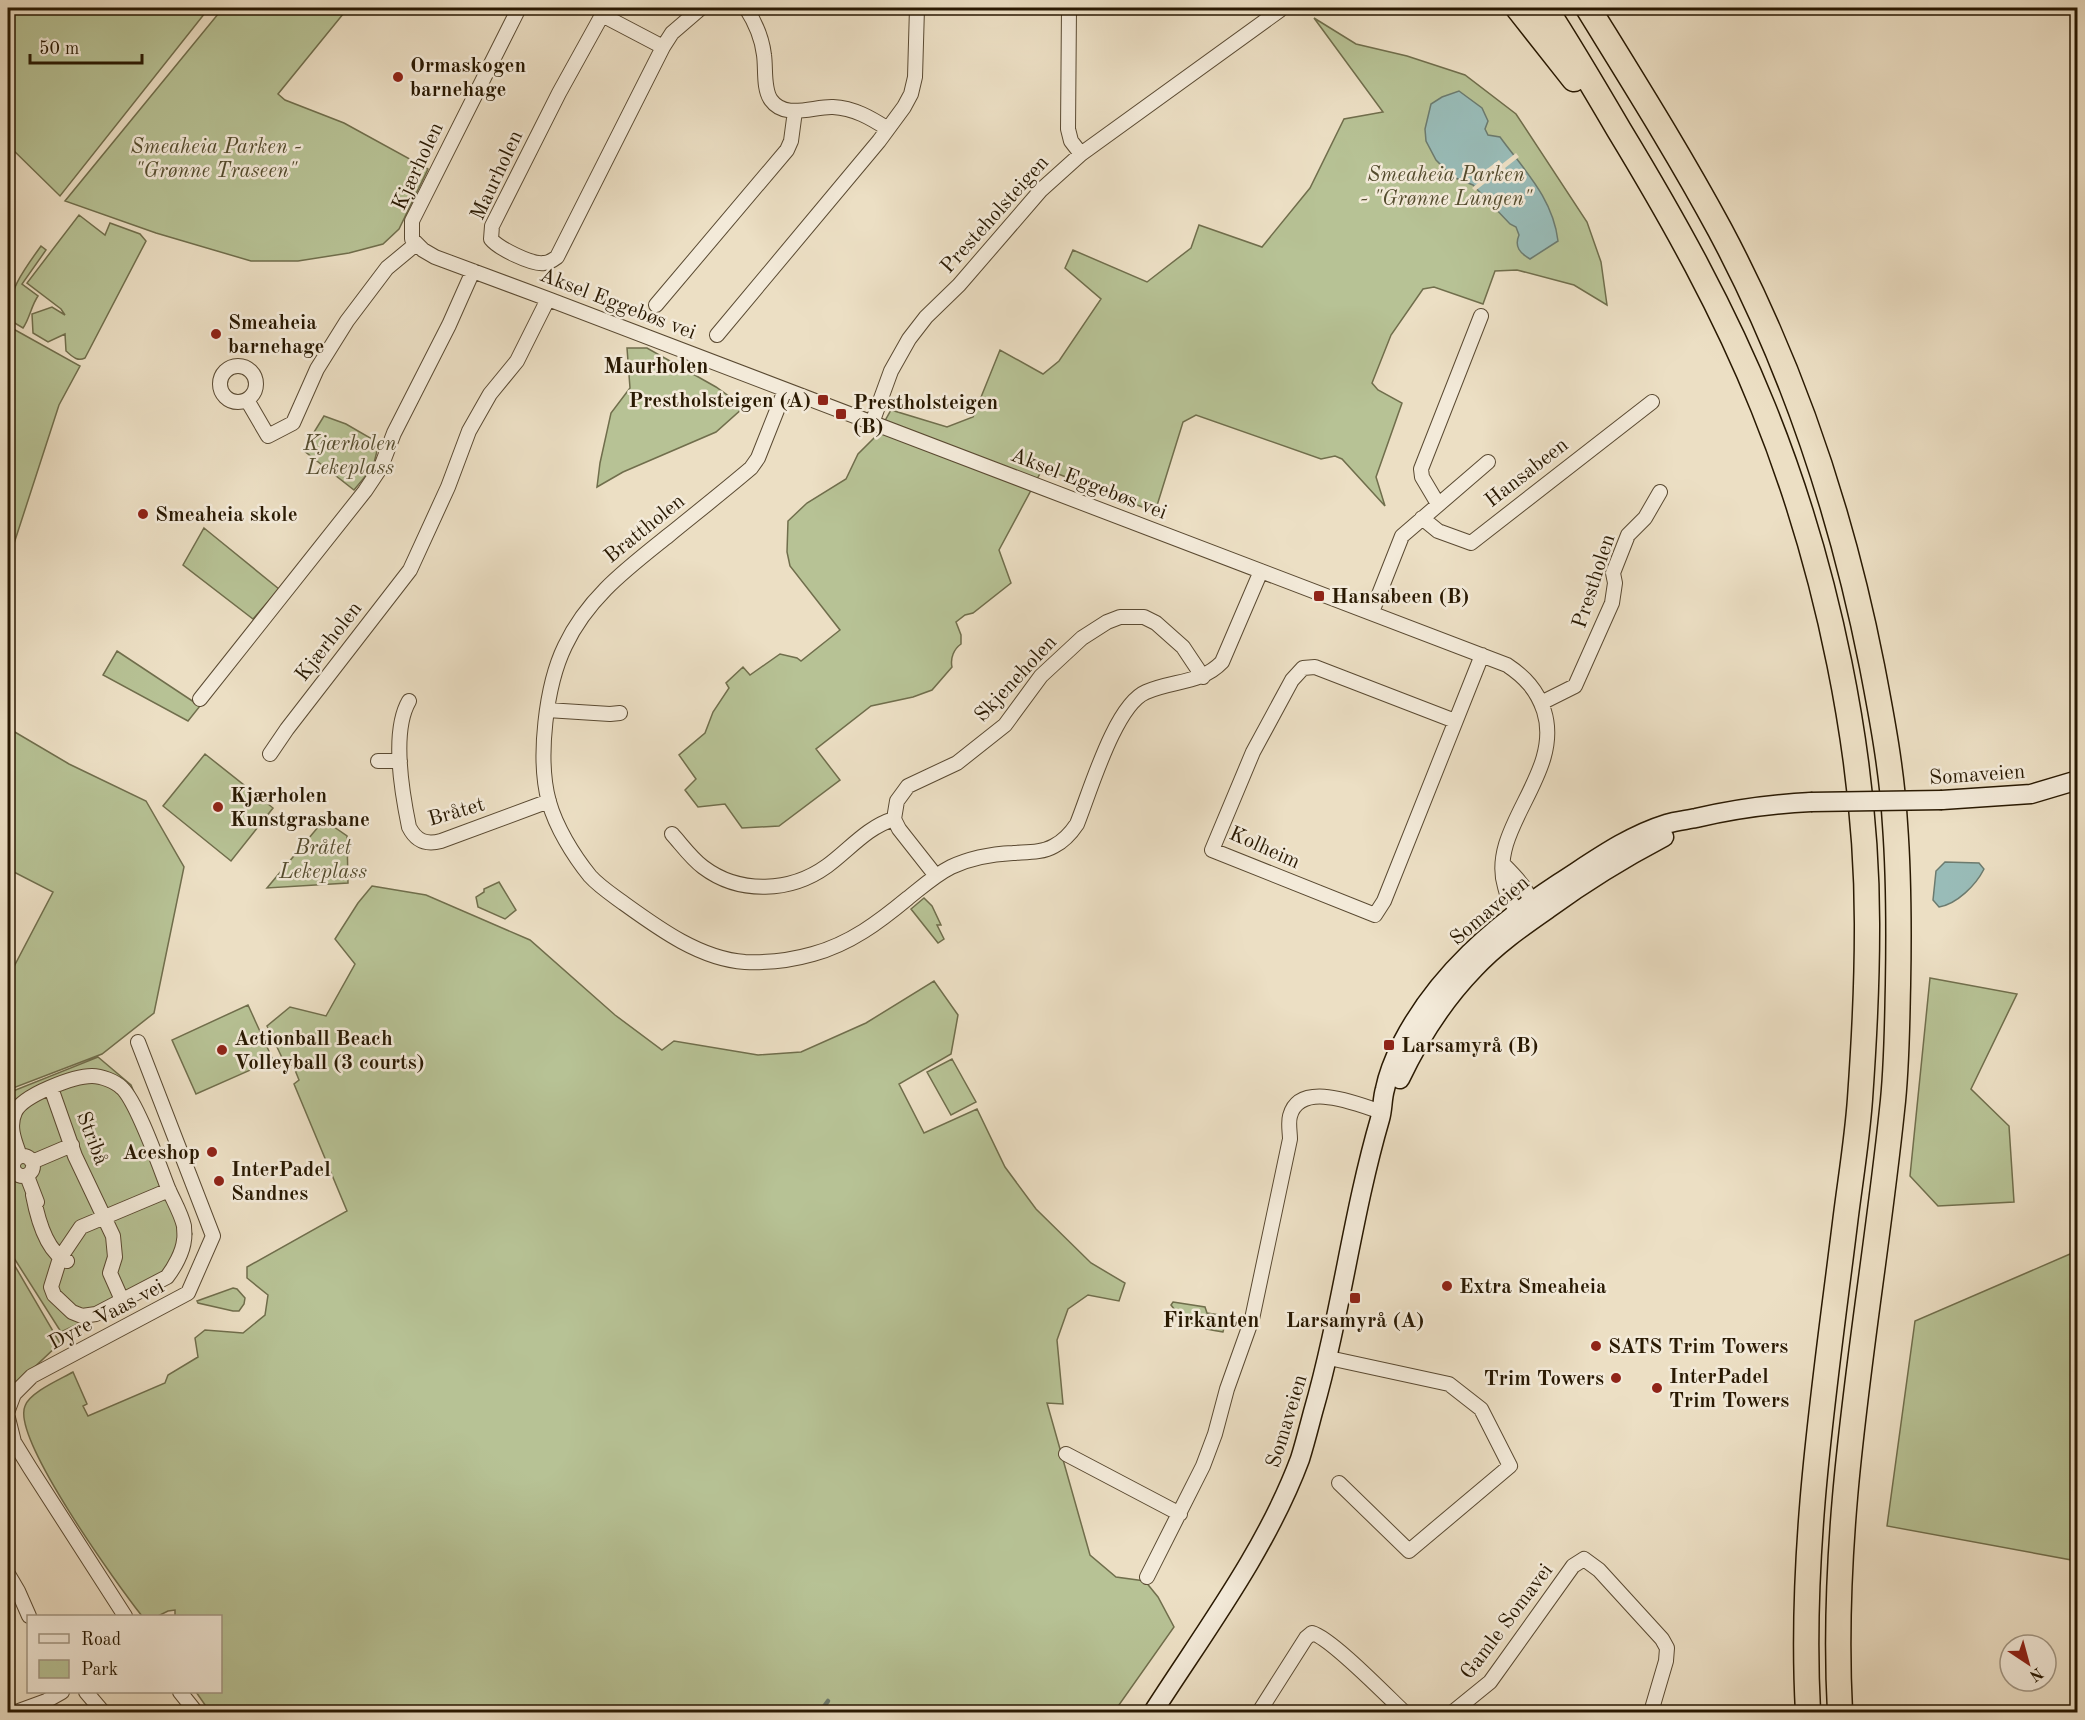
<svg xmlns="http://www.w3.org/2000/svg" width="2085" height="1720" viewBox="0 0 2085 1720" font-family="'Old Standard TT',serif">
	<style>
		.green { fill: #b7c295; stroke: #706e4c; stroke-width: 1.5 }
		.water { fill: #99bcb8; stroke: #6c7b6f; stroke-width: 1.5 }
		.pier { fill: #ecdfc4 }
		.lines { fill: none; stroke-linecap: round; stroke-linejoin: round }
		.stream { stroke: #6c7b6f; stroke-width: 4.5 }
		.minor-casing { stroke: #5a4a32; stroke-width: 16 }
		.secondary-casing { stroke: #291902; stroke-width: 21 }
		.motorway-casing { stroke: #291902; stroke-width: 27 }
		.minor { stroke: #f3ead9; stroke-width: 14 }
		.secondary { stroke: #f3ead9; stroke-width: 18 }
		.motorway { stroke: #ecdfc4; stroke-width: 24 }
		.secondary-bridge-casing { stroke: #291902; stroke-width: 21; stroke-linecap: butt }
		.secondary-bridge { stroke: #f3ead9; stroke-width: 18 }
		.poi-dot { fill: #8f2418; stroke: #f3ead9; stroke-width: 2 }
		.labels { text-anchor: middle; stroke-width: 5; stroke-linejoin: round; paint-order: stroke }
		.poi-label { font-size: 21px; font-weight: bold; fill: #291902; stroke: #f3ead9; text-anchor: start }
		.park-label { font-size: 21px; font-style: italic; fill: #544c2e; stroke: #f3ead9 }
		.street-label { font-size: 21px; fill: #291902; stroke: #f3ead9 }
		.neighbourhood-label { font-size: 22px; font-weight: bold; fill: #291902; stroke: #f3ead9 }
	</style>
	<rect width="100%" height="100%" fill="#ecdfc4"/>
	<filter id="stains"><feTurbulence type="fractalNoise" baseFrequency=".00333" numOctaves="4"/><feColorMatrix values="0 0 0 0 .2 0 0 0 0 .09 0 0 0 0 .02 0 0 0 .5 -.17"/></filter>
	<radialGradient id="worn" r=".72"><stop offset=".6" stop-color="#630" stop-opacity="0"/><stop offset="1" stop-color="#630" stop-opacity=".3"/></radialGradient>
	<path class="green" d="M8,8h201l-149,188 -52,-51z
		M223,8h125l-70,86 7,6 59,23 84,46 -29,60 -16,15 -34,9 -51,8h-47l-95,-28 -91,-32z
		M1314,18l42,26 51,12 58,19 51,39 71,108 14,40 6,43 -33,-20 -57,-15 -22,1 -12,33 -49,-17 -11,2 -32,46 -19,48 6,7 24,13 -26,74 9,29 -43,-47 -7,-3 -14,3 -125,-44 -13,7 -28,90 -112,-44 -44,82 12,33 -38,30 -8,2 -9,7 5,13v9c-7,5 -11,14 -9,23l-20,23 -19,7 -42,9 -55,43 24,31 -61,46 -37,2 -17,-24 -27,3 -13,-17 11,-11 -17,-24 26,-22 8,-21 16,-24 -3,-5 17,-16 7,8 30,-21 17,4 4,3 39,-31 -50,-64 -3,-14 1,-31 19,-18 39,-24 12,-25 19,-19 14,-25 56,17 26,-10 27,-67 43,24 16,-13 42,-62 -36,-31 8,-18 74,32 44,-34 8,-23 63,22 48,-59 34,-69 39,-7z
		M79,215l26,20 5,-12 30,11 6,7 -61,117c-8,4 -13,-2 -19,-7l-1,-17 -17,8 -15,-9 -1,-19 20,-7 13,8 -4,-6 -34,-26z
		M41,246l5,4 -24,34 16,12c-7,10 -8,22 -15,32l-15,-9c-1,-28 18,-52 33,-73z
		M8,326l72,40 -21,39 -51,157z
		M627,348h20l69,39 28,20 -28,25 -93,40 -26,15 3,-24 11,-50 19,-25z
		M324,416l22,8 33,19 -6,24 -19,23 -51,-40z
		M204,528l75,61 -26,30 -70,-54z
		M117,651l83,55 -12,15 -85,-46z
		M8,728l61,36 77,37 38,66 -30,146 -52,41 -94,36v-112l45,-86 -45,-23z
		M205,754l68,54 -42,53 -68,-55z
		M324,820l23,16 1,47 -81,5z
		M499,882l17,28 -11,9 -27,-12 -2,-10 8,-5v-3z
		M372,886l54,9 104,45 85,75 47,35 12,-9 84,14 43,-3 65,-29 68,-42 24,34 -7,39 -52,30 25,49 53,-24 28,58 31,42 55,54 34,20 -6,18 -31,-6 -20,14 -11,31 6,64 -16,-1 43,152 26,22 29,4 13,16 16,30 -60,85h-904l-14,-20h24v-76h-45v-6l-7,1 -10,5h-16c-23,-29 -131,-178 -117,-210 5,-14 36,-27 48,-34l14,32 -4,2 5,10 77,-33 3,-8 30,-18 -3,-19 10,-8 38,3 22,-18 3,-20 -21,-17v-11l100,-56 -53,-127 5,-4 -6,-15 -7,1 -19,-40 23,-19 36,9 29,-52 -20,-25 23,-36z
		M924,898l8,8 9,19h-4l7,14 -6,4 -27,-34z
		M1930,978l87,16 -46,95 38,37 5,76 -76,4 -28,-30z
		M248,1005l25,55 -77,34 -24,-54z
		M98,1057l33,28 61,149 -23,47 -108,51 -47,-74 -6,-52v-113z
		M952,1059l24,43 -25,13 -24,-43z
		M8,1228l4,33 48,82 -52,49z
		M2077,1251v310l-190,-35 28,-205z
		M233,1288l4,1 8,9 -1,6 -5,7h-6l-35,-8 -1,-2z
		M1173,1302l32,5 2,6 20,3 -4,16c-21,-3 -39,-8 -52,-27z"/>
	<path class="water" d="M1459,91l23,17 6,13 -3,8 3,6 12,2c24,33 53,61 58,104l-28,18c-10,-6 -16,-12 -11,-24l-3,-8 -6,-3 -37,-39 -20,-8 -17,-17 -10,-19 -1,-12 6,-25 11,-7z
		M1945,862l34,1 5,6c-8,16 -27,35 -45,38l-6,-7 3,-29z"/>
	<path class="pier" d="M1516,153l3,4 -14,11 3,4 -11,9 -4,-4 -18,14 -3,-3 18,-15 -3,-4 12,-9 3,4z"/>
	<g class="lines">
		<path class="stream" d="M820,1712l8,-11"/>
		<g class="minor-casing">
			<path id="minor" d="M519,8l-107,213v18l11,11 12,7 113,42 959,366c18,12 30,25 37,46 20,63 -57,117 -39,176 3,13 10,23 21,28
				M606,8l-47,85 -67,133 -1,13c7,9 41,26 53,24 5,0 9,-3 13,-6l106,-210 9,-14 29,-25
				M746,8c9,14 16,30 18,47 2,13 -1,34 7,45 14,20 43,6 62,7 21,1 38,11 55,22
				M1069,8l-1,121 3,12 10,13
				M602,15l61,32
				M656,305l131,-155 4,-9 4,-30
				M717,335l162,-194 25,-34 7,-13 4,-17 2,-69
				M220 384a18 18 0 1 1 36 0a18 18 0 1 1-36 0Z
				M785,390l-27,68 -7,10c-27,23 -55,45 -82,67 -41,33 -81,62 -104,111 -19,39 -28,113 -16,156 7,25 24,53 41,74 9,10 21,18 32,26 36,26 78,57 123,60 23,1 47,-2 68,-8 37,-10 66,-32 95,-56 14,-11 27,-23 43,-31 19,-9 41,-13 62,-14 13,-1 29,0 41,-7 10,-5 17,-13 23,-22 13,-32 38,-119 69,-132 27,-12 55,-8 76,-30l39,-91
				M247,400l21,36 25,-13 24,-54 30,-48 40,-53 29,-24
				M872,423l19,-52 18,-32 17,-22 33,-32 82,-95 40,-36 199,-144
				M1438,504l-16,-27 -1,-8 60,-153
				M1422,518l16,13 33,12 181,-141
				M1372,612l30,-76 86,-74
				M200,699l165,-208 16,-24 13,-34 55,-108 24,-54
				M409,701c-18,31 -7,92 0,126 7,14 17,18 32,14l108,-40
				M1541,703l34,-17 37,-83 3,-20 -2,-10 15,-38 17,-17 15,-26
				M547,710l63,4 10,-1
				M1455,721l-140,-54 -12,1 -11,12 -39,72 -41,98 163,65 9,-14 98,-246
				M270,754l17,-25 123,-159 38,-83 21,-56 21,-37 27,-33 31,-62
				M378,761h22
				M672,834c10,11 19,24 31,33 37,28 88,25 124,-1 22,-16 40,-39 67,-47
				M1504,865c13,13 27,27 29,46
				M936,876l-37,-47 -5,-10 3,-18 11,-15 49,-23 48,-38 36,-49 41,-38 25,-16 13,-5h24l12,6 27,24 20,30
				M51,1088l24,68 38,80 2,21 -5,16 12,27
				M13 1166a10 10 0 1 1 20 0a10 10 0 1 1-20 0Z
				M20,1156c-5,-14 -12,-29 -5,-44 8,-17 59,-36 77,-36 9,0 23,5 30,12 15,14 37,77 46,100 5,12 13,25 16,38 0,4 1,10 0,14 -1,12 -10,28 -17,37l-71,37 -14,2 -10,-4 -18,-17 -3,-8 9,-29 21,-31 88,-37
				M32,1162l40,-17
				M27,1176l10,26
				M33,1195c4,21 13,57 34,66
				M1329,1358l120,26 32,25 29,57 -101,85 -70,-68
				M8,1410l6,-16 18,-18 156,-83 25,-57 -75,-194
				M8,1418l6,24 16,26 95,148
				M1066,1454l114,60
				M8,1574l10,17 11,25
				M1147,1577l56,-111 12,-32 12,-45 25,-70 38,-180c0,-6 -2,-16 0,-23 10,-37 69,-11 92,-4
				M86,1692l17,20
				M180,1692l16,20
				M16,1712l30,-11 16,-9
				M1259,1712l47,-74 6,-5c19,5 75,63 92,79
				M1453,1712l37,-30 83,-116 11,-7 15,11 63,69 5,9 -1,13 -15,51"/>
		</g>
		<g class="secondary-casing">
			<path id="secondary" d="M1942,800l89,-6 47,-14
				M1400,1079c19,-40 43,-78 74,-110 21,-23 48,-42 74,-60 37,-27 76,-51 116,-72
				M1153,1712c52,-81 113,-162 147,-253 5,-16 9,-32 13,-47 28,-97 39,-197 67,-293 3,-10 2,-20 5,-30 3,-15 10,-32 17,-46 35,-68 93,-118 157,-160 33,-21 68,-47 107,-59 9,-3 20,-4 30,-6 38,-9 75,-14 115,-16"/>
		</g>
		<g class="motorway-casing">
			<path id="motorway" d="M1518,8l56,71
				M1545,8c26,40 50,81 74,122 54,89 105,180 144,277 64,158 105,351 104,523 0,56 -3,113 -7,169 -3,42 -10,83 -15,124 -20,162 -46,326 -37,489
				M1588,8c45,73 91,146 132,222 73,137 122,284 152,436 10,52 20,105 23,158 4,54 4,107 3,161 -1,41 -1,83 -6,125 -21,202 -63,398 -52,602"/>
		</g>
		<use href="#minor" class="minor"/>
		<use href="#secondary" class="secondary"/>
		<use href="#motorway" class="motorway"/>
		<g class="secondary-bridge-casing">
			<path id="secondary-bridge" d="M1811,802l131,-2"/>
		</g>
		<use href="#secondary-bridge" class="secondary-bridge"/>
	</g>
	<g class="poi-dot">
		<circle cx="398" cy="77" r="6"/>
		<circle cx="216" cy="334" r="6"/>
		<rect x="817" y="394" width="12" height="12" rx="3"/>
		<rect x="835" y="408" width="12" height="12" rx="3"/>
		<circle cx="143" cy="514" r="6"/>
		<rect x="1313" y="590" width="12" height="12" rx="3"/>
		<circle cx="218" cy="807" r="6"/>
		<rect x="1383" y="1039" width="12" height="12" rx="3"/>
		<circle cx="222" cy="1050" r="6"/>
		<circle cx="212" cy="1152" r="6"/>
		<circle cx="219" cy="1181" r="6"/>
		<circle cx="1447" cy="1286" r="6"/>
		<rect x="1349" y="1292" width="12" height="12" rx="3"/>
		<circle cx="1596" cy="1346" r="6"/>
		<circle cx="1616" cy="1378" r="6"/>
		<circle cx="1657" cy="1388" r="6"/>
	</g>
	<g class="labels">
		<g class="poi-label">
			<text x="410" y="72">Ormaskogen<tspan x="410" dy="24">barnehage</tspan></text>
			<text x="228" y="329">Smeaheia<tspan x="228" dy="24">barnehage</tspan></text>
			<text x="811" y="407" text-anchor="end">Prestholsteigen (A)</text>
			<text x="853" y="409">Prestholsteigen<tspan x="853" dy="24">(B)</tspan></text>
			<text x="155" y="521">Smeaheia skole</text>
			<text x="1331" y="603">Hansabeen (B)</text>
			<text x="230" y="802">Kjærholen<tspan x="230" dy="24">Kunstgrasbane</tspan></text>
			<text x="234" y="1045">Actionball Beach<tspan x="234" dy="24">Volleyball (3 courts)</tspan></text>
			<text x="1401" y="1052">Larsamyrå (B)</text>
			<text x="200" y="1159" text-anchor="end">Aceshop</text>
			<text x="231" y="1176">InterPadel<tspan x="231" dy="24">Sandnes</tspan></text>
			<text x="1459" y="1293">Extra Smeaheia</text>
			<text x="1355" y="1327" text-anchor="middle">Larsamyrå (A)</text>
			<text x="1608" y="1353">SATS Trim Towers</text>
			<text x="1669" y="1383">InterPadel<tspan x="1669" dy="24">Trim Towers</tspan></text>
			<text x="1604" y="1385" text-anchor="end">Trim Towers</text>
		</g>
		<g class="park-label">
			<text x="216" y="153">Smeaheia Parken -<tspan x="216" dy="24">"Grønne Traseen"</tspan></text>
			<text x="1446" y="181">Smeaheia Parken<tspan x="1446" dy="24">- "Grønne Lungen"</tspan></text>
			<text x="350" y="450">Kjærholen<tspan x="350" dy="24">Lekeplass</tspan></text>
			<text x="323" y="854">Bråtet<tspan x="323" dy="24">Lekeplass</tspan></text>
		</g>
		<g class="street-label">
			<text transform="translate(417 166) rotate(-65)" y="7">Kjærholen</text>
			<text transform="translate(496 175) rotate(-65)" y="7">Maurholen</text>
			<text transform="translate(994 214) rotate(-48)" y="7">Presteholsteigen</text>
			<text transform="translate(618 303) rotate(21)" y="7">Aksel Eggebøs vei</text>
			<text transform="translate(1526 472) rotate(-38)" y="7">Hansabeen</text>
			<text transform="translate(1089 483) rotate(21)" y="7">Aksel Eggebøs vei</text>
			<text transform="translate(644 528) rotate(-39)" y="7">Brattholen</text>
			<text transform="translate(1593 581) rotate(-72)" y="7">Prestholen</text>
			<text transform="translate(328 641) rotate(-52)" y="7">Kjærholen</text>
			<text transform="translate(1015 678) rotate(-47)" y="7">Skjeneholen</text>
			<text transform="translate(1977 774) rotate(-4)" y="7">Somaveien</text>
			<text transform="translate(456 811) rotate(-16)" y="7">Bråtet</text>
			<text transform="translate(1265 847) rotate(24)" y="7">Kolheim</text>
			<text transform="translate(1489 910) rotate(-40)" y="7">Somaveien</text>
			<text transform="translate(93 1138) rotate(69)" y="7">Stribå</text>
			<text transform="translate(106 1314) rotate(-28)" y="7">Dyre Vaas vei</text>
			<text transform="translate(1286 1421) rotate(-73)" y="7">Somaveien</text>
			<text transform="translate(1506 1621) rotate(-53)" y="7">Gamle Somavei</text>
		</g>
		<g class="neighbourhood-label">
			<text x="656" y="373">Maurholen</text>
			<text x="1211" y="1327">Firkanten</text>
		</g>
	</g>
	<rect width="2085" height="1720" fill="none" stroke="#ecdfc4" stroke-width="30"/>
	<rect x="9" y="9" width="2067" height="1702" fill="none" stroke="#291902" stroke-width="3"/>
	<rect x="15" y="15" width="2055" height="1690" fill="none" stroke="#291902" stroke-width="1.5"/>
	<rect x="27" y="1615" width="195" height="78" fill="#f3ead9" stroke="#a29683" stroke-width="1.5"/>
	<rect x="39" y="1634" width="30" height="9" fill="#f3ead9" stroke="#a29683" stroke-width="1.5"/>
	<text x="81" y="1645" font-size="18" fill="#291902">Road</text>
	<rect x="39" y="1660" width="30" height="18" fill="#b7c295" stroke="#a29683" stroke-width="1.5"/>
	<text x="81" y="1675" font-size="18" fill="#291902">Park</text>
	<g transform="translate(2028 1663) rotate(144)"><circle r="28" fill="#f3ead9" stroke="#a29683" stroke-width="1.5"/>
	<path d="M0-4.5L10 22L0 15L-10 22Z" fill="#8f2418"/>
	<text y="-9" font-size="16" font-weight="bold" text-anchor="middle" fill="#291902">N</text>
	</g>
	<path d="M30 54v9h112v-9" fill="none" stroke="#291902" stroke-width="3"/>
	<text x="39" y="54" font-size="18" fill="#291902" stroke="#f3ead9" stroke-width="4.5" paint-order="stroke">50 m</text>
	<rect width="100%" height="100%" filter="url(#stains)"/>
	<rect width="100%" height="100%" fill="url(#worn)"/>
</svg>
